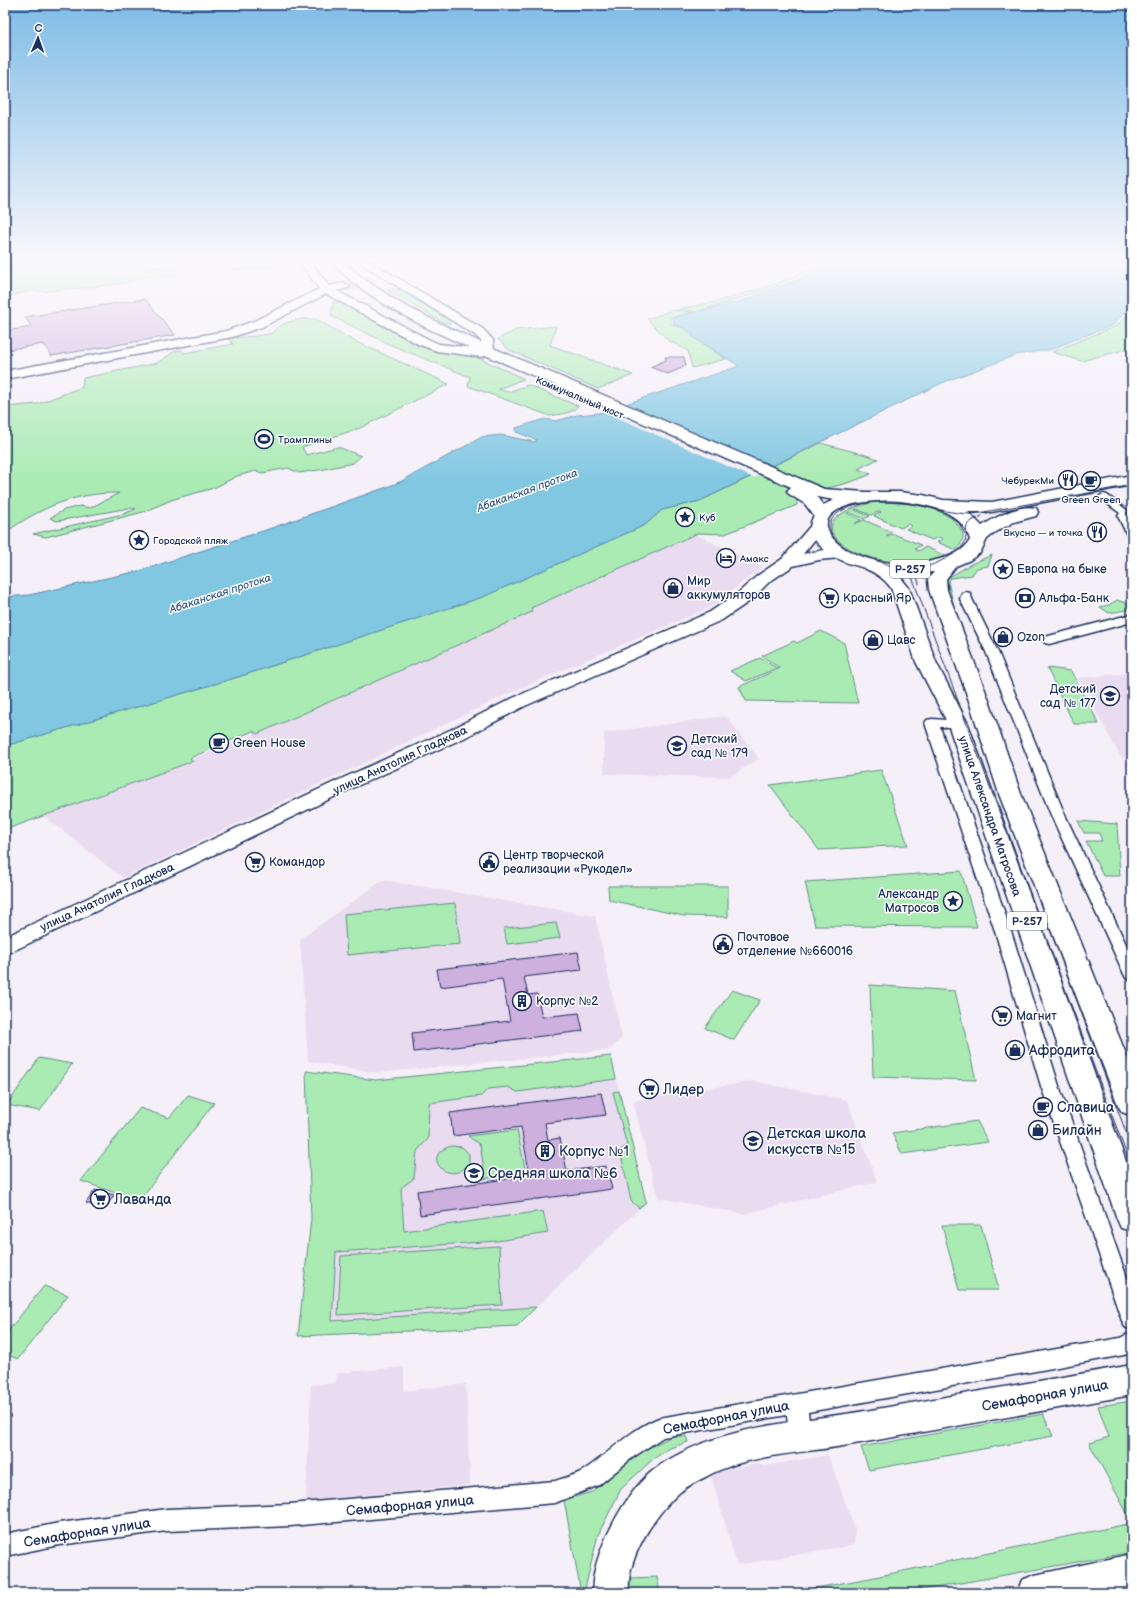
<svg xmlns="http://www.w3.org/2000/svg" width="1137" height="1598" viewBox="0 0 1137 1598" font-family="'Balsamiq Sans',sans-serif">
	<style>
		.built { fill: #e9dcf0 }
		.green { fill: #aaebb3; stroke: #628d88 }
		.water { fill: #81c7e2; stroke: #588aad }
		.pier { fill: #f5eff8 }
		.building { fill: #cdb0de; stroke: #1b2f5e }
		.lines { fill: none; stroke-linecap: round; stroke-linejoin: round }
		.secondary-tunnel { stroke: #c9c9d9; stroke-width: 12; stroke-dasharray: 12 6; stroke-linecap: butt }
		.street-casing { stroke: #1b2f5e; stroke-width: 3 }
		.secondary-casing { stroke: #1b2f5e; stroke-width: 3 }
		.highway-casing { stroke: #1b2f5e; stroke-width: 3 }
		.street { fill: #fff; fill-rule: evenodd }
		.secondary { fill: #fff; fill-rule: evenodd }
		.highway { fill: #fff; fill-rule: evenodd }
		.tram { stroke: #1b2f5e; stroke-width: 1 }
		.labels { text-anchor: middle; stroke-width: 3; stroke-linejoin: round; paint-order: stroke }
		.far-street-label { font-size: 10px; fill: #1b2f5e; stroke: #fff }
		.far-poi-label { font-size: 10px; fill: #1b2f5e; stroke: #fff; text-anchor: start }
		.far-water-label { font-size: 11px; font-style: italic; fill: #3a5d86; stroke: #fff }
		.shield { fill: #fff; stroke: #5f6d8e; stroke-width: 1 }
		.shield-label { font-size: 11px; font-weight: bold; fill: #1b2f5e }
		.poi-label { font-size: 12px; fill: #1b2f5e; stroke: #fff; text-anchor: start }
		.street-label { font-size: 12px; fill: #1b2f5e; stroke: #fff }
		.near-poi-label { font-size: 14px; fill: #1b2f5e; stroke: #fff; text-anchor: start }
		.near-street-label { font-size: 14px; fill: #1b2f5e; stroke: #fff }
	</style>
	<rect width="100%" height="100%" fill="#f5eff8"/>
	<filter id="ink" filterUnits="userSpaceOnUse"><feTurbulence type="fractalNoise" baseFrequency=".025" numOctaves="2"/><feDisplacementMap in="SourceGraphic" scale="8" xChannelSelector="R" yChannelSelector="G"/><feConvolveMatrix kernelMatrix="1 2 1 2 8 2 1 2 1" color-interpolation-filters="sRGB"/></filter>
	<g filter="url(#ink)">
		<path class="built" d="M695,534l67,33 -51,40 -193,82 -395,189 -79,-62 212,-82 59,-25 217,-97 -1,-4z
			M1132,673v89l-12,-6 -42,-78z
			M726,716l33,43 -30,18 -125,-3v-41z
			M383,880l212,36 27,122 -13,12 -233,23 -68,-12 -8,-122z
			M611,1056l35,146 -129,124 -219,10 13,-117 -5,-148 70,9z
			M753,1081l94,19 30,82 -133,32 -86,-16 -25,-97z
			M404,1367v24l62,-7 4,101 -164,16 5,-116 25,-2 1,-10z
			M828,1455l27,74 -1,16 -117,20 -27,-93 48,-8 7,2z"/>
		<path class="green" d="M5,259h158l-15,4 1,5 19,-2 10,4 -3,6h-27l-27,8 -72,7h-18l-26,6z
			M220,259h17l21,6 19,-4 -1,4 -22,5h-22l5,-2 2,-3z
			M672,259h95c-32,8 -64,7 -95,0z
			M834,259h26l-79,27 -3,-3z
			M775,284l4,2 -83,26 -17,-3 40,-8z
			M395,288l57,33 -2,2h-6l-57,-33z
			M333,302l8,1 77,43 61,12 45,21 -26,10 10,3 20,-7 50,21c-7,8 -18,8 -28,10l-82,-30 2,-9 -79,-32 -60,-29z
			M673,310l19,2 -22,6 1,6 15,5 8,9 32,21 -34,9 -4,-17 -19,-10 -22,-22z
			M1132,311v37l-51,13 -29,-9 64,-26z
			M304,319h12l36,21 97,44 -89,44 -58,19 4,8 32,-8 23,9 -8,7 -28,6 -26,4 -11,-5 -26,5 -6,-2 -19,5 -23,12 -40,11 -31,13 -97,25 -13,-3 90,-20 13,-5 -7,-1 -72,13 -7,-3 14,-8 16,-4 10,2 29,-15c-43,-1 -80,15 -114,40v-126l32,-3 45,-17 1,-9 74,-15 18,-12 7,-1 2,3 49,-9 -5,-5c15,-3 30,-2 44,-6 10,-11 18,-12 32,-14z
			M556,326l-6,19 83,30 -35,14 -89,-39 -11,-11 18,-9z
			M821,443c20,6 38,9 57,16l-20,10 13,5c-10,5 -42,16 -52,14 -4,0 -8,-3 -12,-4l-20,9 10,5v7l-72,29 -27,-1 -167,75 1,4 -275,122 -4,-3 -63,27 3,3 -188,69v-84l233,-69 244,-80 163,-72 17,-15 38,-9z
			M877,502c24,-1 69,3 83,26 6,9 2,15 -4,22l-19,-8 6,-3 -4,-2 -7,3 -26,-11 6,-3 -4,-2 -7,4 -27,-12 7,-4 -1,-1 -9,4 -15,-6 -1,1 15,6 -6,3 -15,-7 -2,1 14,7 -7,4 10,-4 28,12 -6,4 8,-2 27,11 -6,4 3,2 8,-4 19,9c-30,11 -74,8 -101,-11 -35,-25 12,-40 33,-43z
			M992,555l-4,11 -11,2 -5,7 -21,3 -3,4 6,24 -3,1 -8,-26 28,-17z
			M1117,600l15,5v4l-23,4 -9,-6 9,-2z
			M821,631l23,12 14,60 -112,-2 -7,-14 41,-19 -18,-12 32,-15 3,2z
			M760,658l17,10 -31,13 -16,-10z
			M1047,668l24,3 28,53h-25z
			M881,770l27,75 -89,5 -49,-65z
			M1078,821l39,3 3,52h-17l-17,-35h16l-3,-8h-15z
			M961,871l16,56 -162,-1 -10,-44z
			M608,886h120v31l-44,-1 -75,-16z
			M455,903l5,41 -113,11 -3,-41z
			M556,923l4,15 -53,6 -3,-16z
			M870,985l85,6 21,89 -103,-3z
			M732,990l28,10 -26,40 -29,-12z
			M611,1056l5,23 -99,13 -9,-5 -20,2 -7,7 -52,7 -1,36 -11,12 -3,27 -13,10 3,43 139,-20 5,22 -51,8 -161,11 -4,69 204,-14 -19,19 -219,10 13,-117 -5,-148 70,9z
			M39,1058l33,6 -32,47 -33,-6z
			M619,1091l27,111 -7,6 -8,-7 -11,-51 7,-4 -14,-54z
			M188,1095l26,8 -75,98 -58,-20 59,-73 29,10z
			M977,1121l11,21 -86,12 -10,-21z
			M517,1130l9,43 -52,7 10,-10 -4,-25 -12,-9z
			M451,1146l11,1 7,7v9c-17,26 -52,-7 -18,-17z
			M942,1225h39l18,65h-40z
			M499,1246l3,59 -164,10 3,-59z
			M44,1286l24,9 -50,64 -13,-5v-19z
			M1132,1401v121l-43,-79 20,-6 -11,-31z
			M1043,1414l10,22 -184,34 -8,-23z
			M672,1436h14l2,6 -18,6 -17,11 -32,30 -23,46 -14,58h-3l-17,-93 28,-8 39,-35z
			M1132,1523v29l-226,41h-118l82,-15z
			M657,1577l3,16h-32l1,-15z"/>
		<path class="water" d="M862,259h270v45l-19,21 -64,25 -33,5 -74,28 -242,118 -38,9 -17,15 -162,72 -245,80 -233,69v-149l24,-2 110,-24 127,-41 121,-43 15,-6 80,-44 19,-2 34,7 2,-2 -21,-8v-4l29,-9 11,2 21,-6 22,-2 140,-47 -44,-28 -7,-9 -14,-5 -1,-6 68,-17z"/>
		<path class="pier" d="M621,404l152,65 -19,9 -153,-68z"/>
		<path class="building" d="M145,299l30,36 -124,21 -7,-12 -39,6v-19l27,-4 -7,-10z
			M665,357h19l2,9 -18,8 -18,-7 16,-7z
			M578,952l4,18 -58,7 4,18 9,-1 5,23 37,-4 4,18 -169,21 -2,-19 98,-12 -8,-42 -62,8 -3,-18z
			M601,1093l5,22 -61,8 3,17 12,-2 7,33 39,-5 6,23 -192,26 -3,-24 113,-15 -9,-49 -68,9 -3,-23z
			M95,1190l19,5 -9,14 -19,-6z"/>
		<g class="lines">
			<path class="secondary-tunnel" d="M344,286l30,-5"/>
			<g class="street-casing">
				<path id="street" d="M1103,494l4,1 21,16 -2,2 6,11v14l-5,-3 -9,-19 2,-3 -22,-16z
					M966,592l4,1 2,6 26,53 67,163 67,142v23l-6,-2 -2,-4 -73,-159 -65,-163 -26,-53 2,-6z
					M1132,614v8l-83,22 -4,-1 -2,-3 2,-3z
					M932,719l31,2 2,3 -2,3h-23l71,204 48,155 73,206v38l-7,-3 -3,-6 -81,-235 -46,-155 -70,-208 2,-3z
					M1132,1332v20l-8,3 -316,57 3,25 -3,7 -8,3 -8,-3 -3,-7 -2,-22 -124,22 -31,21 -33,27 -44,18 -265,23 -123,5 -108,14 -54,11v-22l54,-11 108,-14 123,-5 265,-23c9,-3 21,-6 29,-11 26,-17 46,-41 75,-52l461,-80z"/>
			</g>
			<g class="secondary-casing">
				<path id="secondary" d="M298,259h10l21,27 15,-3 6,3 -2,2 -11,3 91,48 11,5 43,5 -1,-8 -6,-6 -121,-76h12l117,70 10,11 1,11 -2,3 -11,3 -44,-6 -17,-6 -94,-51 -64,33 -30,10 -227,42v-8l221,-40 28,-10 65,-32z
					M818,521l5,2 3,3 -23,28c15,-3 32,-7 47,-3l2,3 -2,3 -31,3 -26,6 -24,16 -19,19 -28,19 -197,86 -61,32 -107,48 -344,165 -8,3v-17l338,-159 107,-48 63,-32 197,-86 28,-19 19,-17 25,-17 31,-36z"/>
			</g>
			<g class="highway-casing">
				<path id="highway" d="M327,259h13l24,20 34,23 39,20 56,26 331,141 41,3h35l23,3 20,5 49,2 140,-27v10l-140,27h-24l14,14c14,-9 37,-22 54,-18l2,4 -2,4 -22,6 -18,10 -9,7 -7,14 -10,7 -14,6 -10,13 1,11 41,108 33,96 111,275v47l-10,-4 -4,-7 -119,-311 -31,-96 -39,-108 -1,-11 6,-7 -24,2h-12l11,14 27,74 32,62 164,454v53l-11,-3 -4,-9 -169,-495 -32,-62 -25,-74c-6,-9 -17,-16 -27,-20 -8,-3 -16,-4 -23,-8 -15,-7 -40,-25 -27,-44l-9,-12 -16,-10 -2,-3 4,-4 -308,-133 -56,-26 -37,-20 -34,-23zM817,497l17,3 -11,5zM877,501c31,0 84,3 93,39 -6,11 -18,16 -30,19 -27,8 -61,6 -87,-6 -21,-10 -42,-33 -9,-46 10,-4 22,-5 33,-6z
					M1132,1365v30c-96,17 -193,34 -289,51 -41,7 -93,9 -130,27 -11,6 -25,12 -34,20 -25,23 -53,65 -50,100h-36c-4,-35 34,-104 62,-124 60,-44 146,-47 216,-59 87,-15 174,-30 261,-45z
					M1132,1554v36l-12,3h-103l5,-13 13,-5z"/>
			</g>
			<use href="#street" class="street"/>
			<use href="#secondary" class="secondary"/>
			<use href="#highway" class="highway"/>
			<path class="tram" d="M1132,485l-159,29c-22,0 -42,-7 -63,-11 -21,-4 -39,-2 -60,4 -7,3 -15,6 -19,14 -3,7 0,14 5,19 19,20 53,19 76,37l220,592
				M947,514l12,9 6,11
				M892,562l24,1 14,-2
				M919,584l-2,-7 2,-7c12,-5 42,-15 46,-29 2,-5 1,-11 2,-16l6,-5 9,-4
				M1038,897l94,251"/>
		</g>
	</g>
	<linearGradient id="sky" x2="0" y2="1"><stop stop-color="#7fbce6"/><stop offset="0.54" stop-color="#faf8fc"/><stop offset="1" stop-color="#faf8fc" stop-opacity="0"/></linearGradient>
	<rect width="1137" height="483" fill="url(#sky)"/>
	<defs>
		<g id="stadium-ring" transform="scale(1)"><circle r="9.5" fill="#fff" stroke="#1b2f5e" stroke-width="1.5"/><path d="M0-5a6.5 5 0 1 0 0 10a6.5 5 0 1 0 0-10ZM-3.5-1.8h7v3.6h-7Z" fill="#1b2f5e"/></g>
		<g id="restaurant-ring" transform="scale(1)"><circle r="9.5" fill="#fff" stroke="#1b2f5e" stroke-width="1.5"/><path d="M-5-6h1v4h1v-4h1v4h1v-4h1v5L-1.5 .5V6h-2V.5L-5-1ZM5-6V6H3V1.5H1.5Q1.5-4 5-6Z" fill="#1b2f5e"/></g>
		<g id="cafe-ring" transform="scale(1)"><circle r="9.5" fill="#fff" stroke="#1b2f5e" stroke-width="1.5"/><path d="M-5.5-4.5H6V0H3Q3 3.5 0 3.5H-2.5Q-5.5 3.5-5.5 0ZM3-3.2v2h1.7v-2ZM-6 4.5H4V6H-6Z" fill="#1b2f5e"/></g>
		<g id="sight-ring" transform="scale(1)"><circle r="9.5" fill="#fff" stroke="#1b2f5e" stroke-width="1.5"/><path d="M0-6L1.8-2.2L6-1.7L2.9 1.2L3.7 5.4L0 3.3L-3.7 5.4L-2.9 1.2L-6-1.7L-1.8-2.2Z" fill="#1b2f5e"/></g>
		<g id="hotel-ring" transform="scale(1)"><circle r="9.5" fill="#fff" stroke="#1b2f5e" stroke-width="1.5"/><path d="M-6-4.5h1.5V1H6V5H4.5V3h-9V5H-6ZM-4 0a1.8 1.8 0 1 1 3.6 0ZM.5 0V-2.5h3Q6-2.5 6 0Z" fill="#1b2f5e"/></g>
		<g id="shop-ring" transform="scale(1)"><circle r="9.5" fill="#fff" stroke="#1b2f5e" stroke-width="1.5"/><path d="M-5-2.5h2.3a2.7 3.5 0 0 1 5.4 0H5L5.5 6h-11ZM-1.5-2.5h3a1.5 2.3 0 0 0-3 0Z" fill="#1b2f5e"/></g>
		<g id="supermarket-ring" transform="scale(1)"><circle r="9.5" fill="#fff" stroke="#1b2f5e" stroke-width="1.5"/><path d="M-6-5.5h2.5l.6 2H6L4.5 2H-2.5L-4.4-4H-6ZM-1.5 3.2a1.3 1.3 0 1 0 .1 0ZM3 3.2a1.3 1.3 0 1 0 .1 0Z" fill="#1b2f5e"/></g>
		<g id="bank-ring" transform="scale(1)"><circle r="9.5" fill="#fff" stroke="#1b2f5e" stroke-width="1.5"/><path d="M-6-4H6V4H-6ZM0-2.3a2.3 2.3 0 1 0 0 4.6a2.3 2.3 0 1 0 0-4.6Z" fill="#1b2f5e"/></g>
		<g id="school-ring" transform="scale(1)"><circle r="9.5" fill="#fff" stroke="#1b2f5e" stroke-width="1.5"/><path d="M0-5L7-2L0 1L-7-2ZM-4 1L0 2.5L4 1V4Q0 6-4 4Z" fill="#1b2f5e"/></g>
		<g id="civic-ring" transform="scale(1)"><circle r="9.5" fill="#fff" stroke="#1b2f5e" stroke-width="1.5"/><path d="M-.6-6.5H3V-4.5H.6V-3L4-1V1h2V6H-6V1h2V-1L-.6-3ZM-1.2 2.5V6h2.4V2.5Z" fill="#1b2f5e"/></g>
		<g id="building-ring" transform="scale(1)"><circle r="9.5" fill="#fff" stroke="#1b2f5e" stroke-width="1.5"/><path d="M-4-6H4V6H1V3H-1V6H-4ZM-2.5-4.3h1.7v1.8h-1.7ZM.8-4.3h1.7v1.8H.8ZM-2.5-1h1.7V.8h-1.7ZM.8-1h1.7V.8H.8Z" fill="#1b2f5e"/></g>
	</defs>
	<g fill-rule="evenodd">
		<use href="#stadium-ring" x="264" y="439"/>
		<use href="#restaurant-ring" x="1068" y="480"/>
		<use href="#cafe-ring" x="1091" y="481"/>
		<use href="#sight-ring" x="685" y="517"/>
		<use href="#restaurant-ring" x="1097" y="532"/>
		<use href="#sight-ring" x="139" y="540"/>
		<use href="#hotel-ring" x="726" y="558"/>
		<use href="#sight-ring" x="1003" y="569"/>
		<use href="#shop-ring" x="673" y="588"/>
		<use href="#supermarket-ring" x="829" y="598"/>
		<use href="#bank-ring" x="1025" y="598"/>
		<use href="#shop-ring" x="1003" y="637"/>
		<use href="#shop-ring" x="873" y="640"/>
		<use href="#school-ring" x="1110" y="696"/>
		<use href="#cafe-ring" x="219" y="743"/>
		<use href="#school-ring" x="677" y="746"/>
		<use href="#supermarket-ring" x="255" y="862"/>
		<use href="#civic-ring" x="489" y="862"/>
		<use href="#sight-ring" x="953" y="901"/>
		<use href="#civic-ring" x="723" y="944"/>
		<use href="#building-ring" x="522" y="1001"/>
		<use href="#supermarket-ring" x="1002" y="1016"/>
		<use href="#shop-ring" x="1015" y="1050"/>
		<use href="#supermarket-ring" x="649" y="1089"/>
		<use href="#cafe-ring" x="1043" y="1107"/>
		<use href="#shop-ring" x="1038" y="1130"/>
		<use href="#school-ring" x="753" y="1141"/>
		<use href="#building-ring" x="545" y="1151"/>
		<use href="#school-ring" x="474" y="1173"/>
		<use href="#supermarket-ring" x="100" y="1199"/>
	</g>
	<g class="labels">
		<g class="far-street-label">
			<text transform="translate(580 397) rotate(23)" y="4">Коммунальный мост</text>
		</g>
		<g class="far-poi-label">
			<text x="278" y="443">Трамплины</text>
			<text x="1054" y="484" text-anchor="end">ЧебурекМи</text>
			<text x="1091" y="503" text-anchor="middle">Green Green</text>
			<text x="699" y="521">Куб</text>
			<text x="1083" y="536" text-anchor="end">Вкусно — и точка</text>
			<text x="153" y="544">Городской пляж</text>
			<text x="740" y="562">Амакс</text>
		</g>
		<g class="far-water-label">
			<text transform="translate(527 490) rotate(-20)" y="4">Абаканская протока</text>
			<text transform="translate(220 593) rotate(-18)" y="4">Абаканская протока</text>
		</g>
		<g class="shield">
			<rect x="890" y="560" width="40" height="18" rx="3"/>
			<rect x="1007" y="912" width="40" height="18" rx="3"/>
		</g>
		<g class="shield-label">
			<text x="910" y="573">Р-257</text>
			<text x="1027" y="925">Р-257</text>
		</g>
		<g class="poi-label">
			<text x="1017" y="573">Европа на быке</text>
			<text x="687" y="585">Мир<tspan x="687" dy="14">аккумуляторов</tspan></text>
			<text x="843" y="602">Красный Яр</text>
			<text x="1039" y="602">Альфа-Банк</text>
			<text x="1017" y="641">Ozon</text>
			<text x="887" y="644">Цавс</text>
			<text x="1096" y="693" text-anchor="end">Детский<tspan x="1096" dy="14">сад № 177</tspan></text>
			<text x="691" y="743">Детский<tspan x="691" dy="14">сад № 179</tspan></text>
			<text x="233" y="747">Green House</text>
			<text x="503" y="859">Центр творческой<tspan x="503" dy="14">реализации «Рукодел»</tspan></text>
			<text x="269" y="866">Командор</text>
			<text x="939" y="898" text-anchor="end">Александр<tspan x="939" dy="14">Матросов</tspan></text>
			<text x="737" y="941">Почтовое<tspan x="737" dy="14">отделение №660016</tspan></text>
			<text x="536" y="1005">Корпус №2</text>
			<text x="1016" y="1020">Магнит</text>
		</g>
		<g class="street-label">
			<text transform="translate(400 760) rotate(-25)" y="4">улица Анатолия Гладкова</text>
			<text transform="translate(990 816) rotate(71)" y="4">улица Александра Матросова</text>
			<text transform="translate(107 897) rotate(-25)" y="4">улица Анатолия Гладкова</text>
		</g>
		<g class="near-poi-label">
			<text x="1029" y="1055">Афродита</text>
			<text x="663" y="1094">Лидер</text>
			<text x="1057" y="1112">Славица</text>
			<text x="1052" y="1135">Билайн</text>
			<text x="767" y="1138">Детская школа<tspan x="767" dy="16">искусств №15</tspan></text>
			<text x="559" y="1156">Корпус №1</text>
			<text x="488" y="1178">Средняя школа №6</text>
			<text x="114" y="1204">Лаванда</text>
		</g>
		<g class="near-street-label">
			<text transform="translate(1045 1395) rotate(-10)" y="5">Семафорная улица</text>
			<text transform="translate(726 1417) rotate(-11)" y="5">Семафорная улица</text>
			<text transform="translate(410 1505) rotate(-5)" y="5">Семафорная улица</text>
			<text transform="translate(87 1532) rotate(-9)" y="5">Семафорная улица</text>
		</g>
	</g>
	<rect width="1137" height="1598" fill="none" stroke="#fff" stroke-width="20"/>
	<rect x="10" y="10" width="1117" height="1578" fill="none" stroke="#1b2f5e" stroke-width="1.5" filter="url(#ink)"/>
	<g transform="translate(38 38) rotate(2)" stroke="#ffffff" stroke-width="3" paint-order="stroke">
	<path d="M0-3L7 15L0 10L-7 15Z" fill="#1b2f5e"/>
	<text y="-6" font-size="11" font-weight="bold" text-anchor="middle" fill="#1b2f5e">С</text>
	</g>
</svg>
